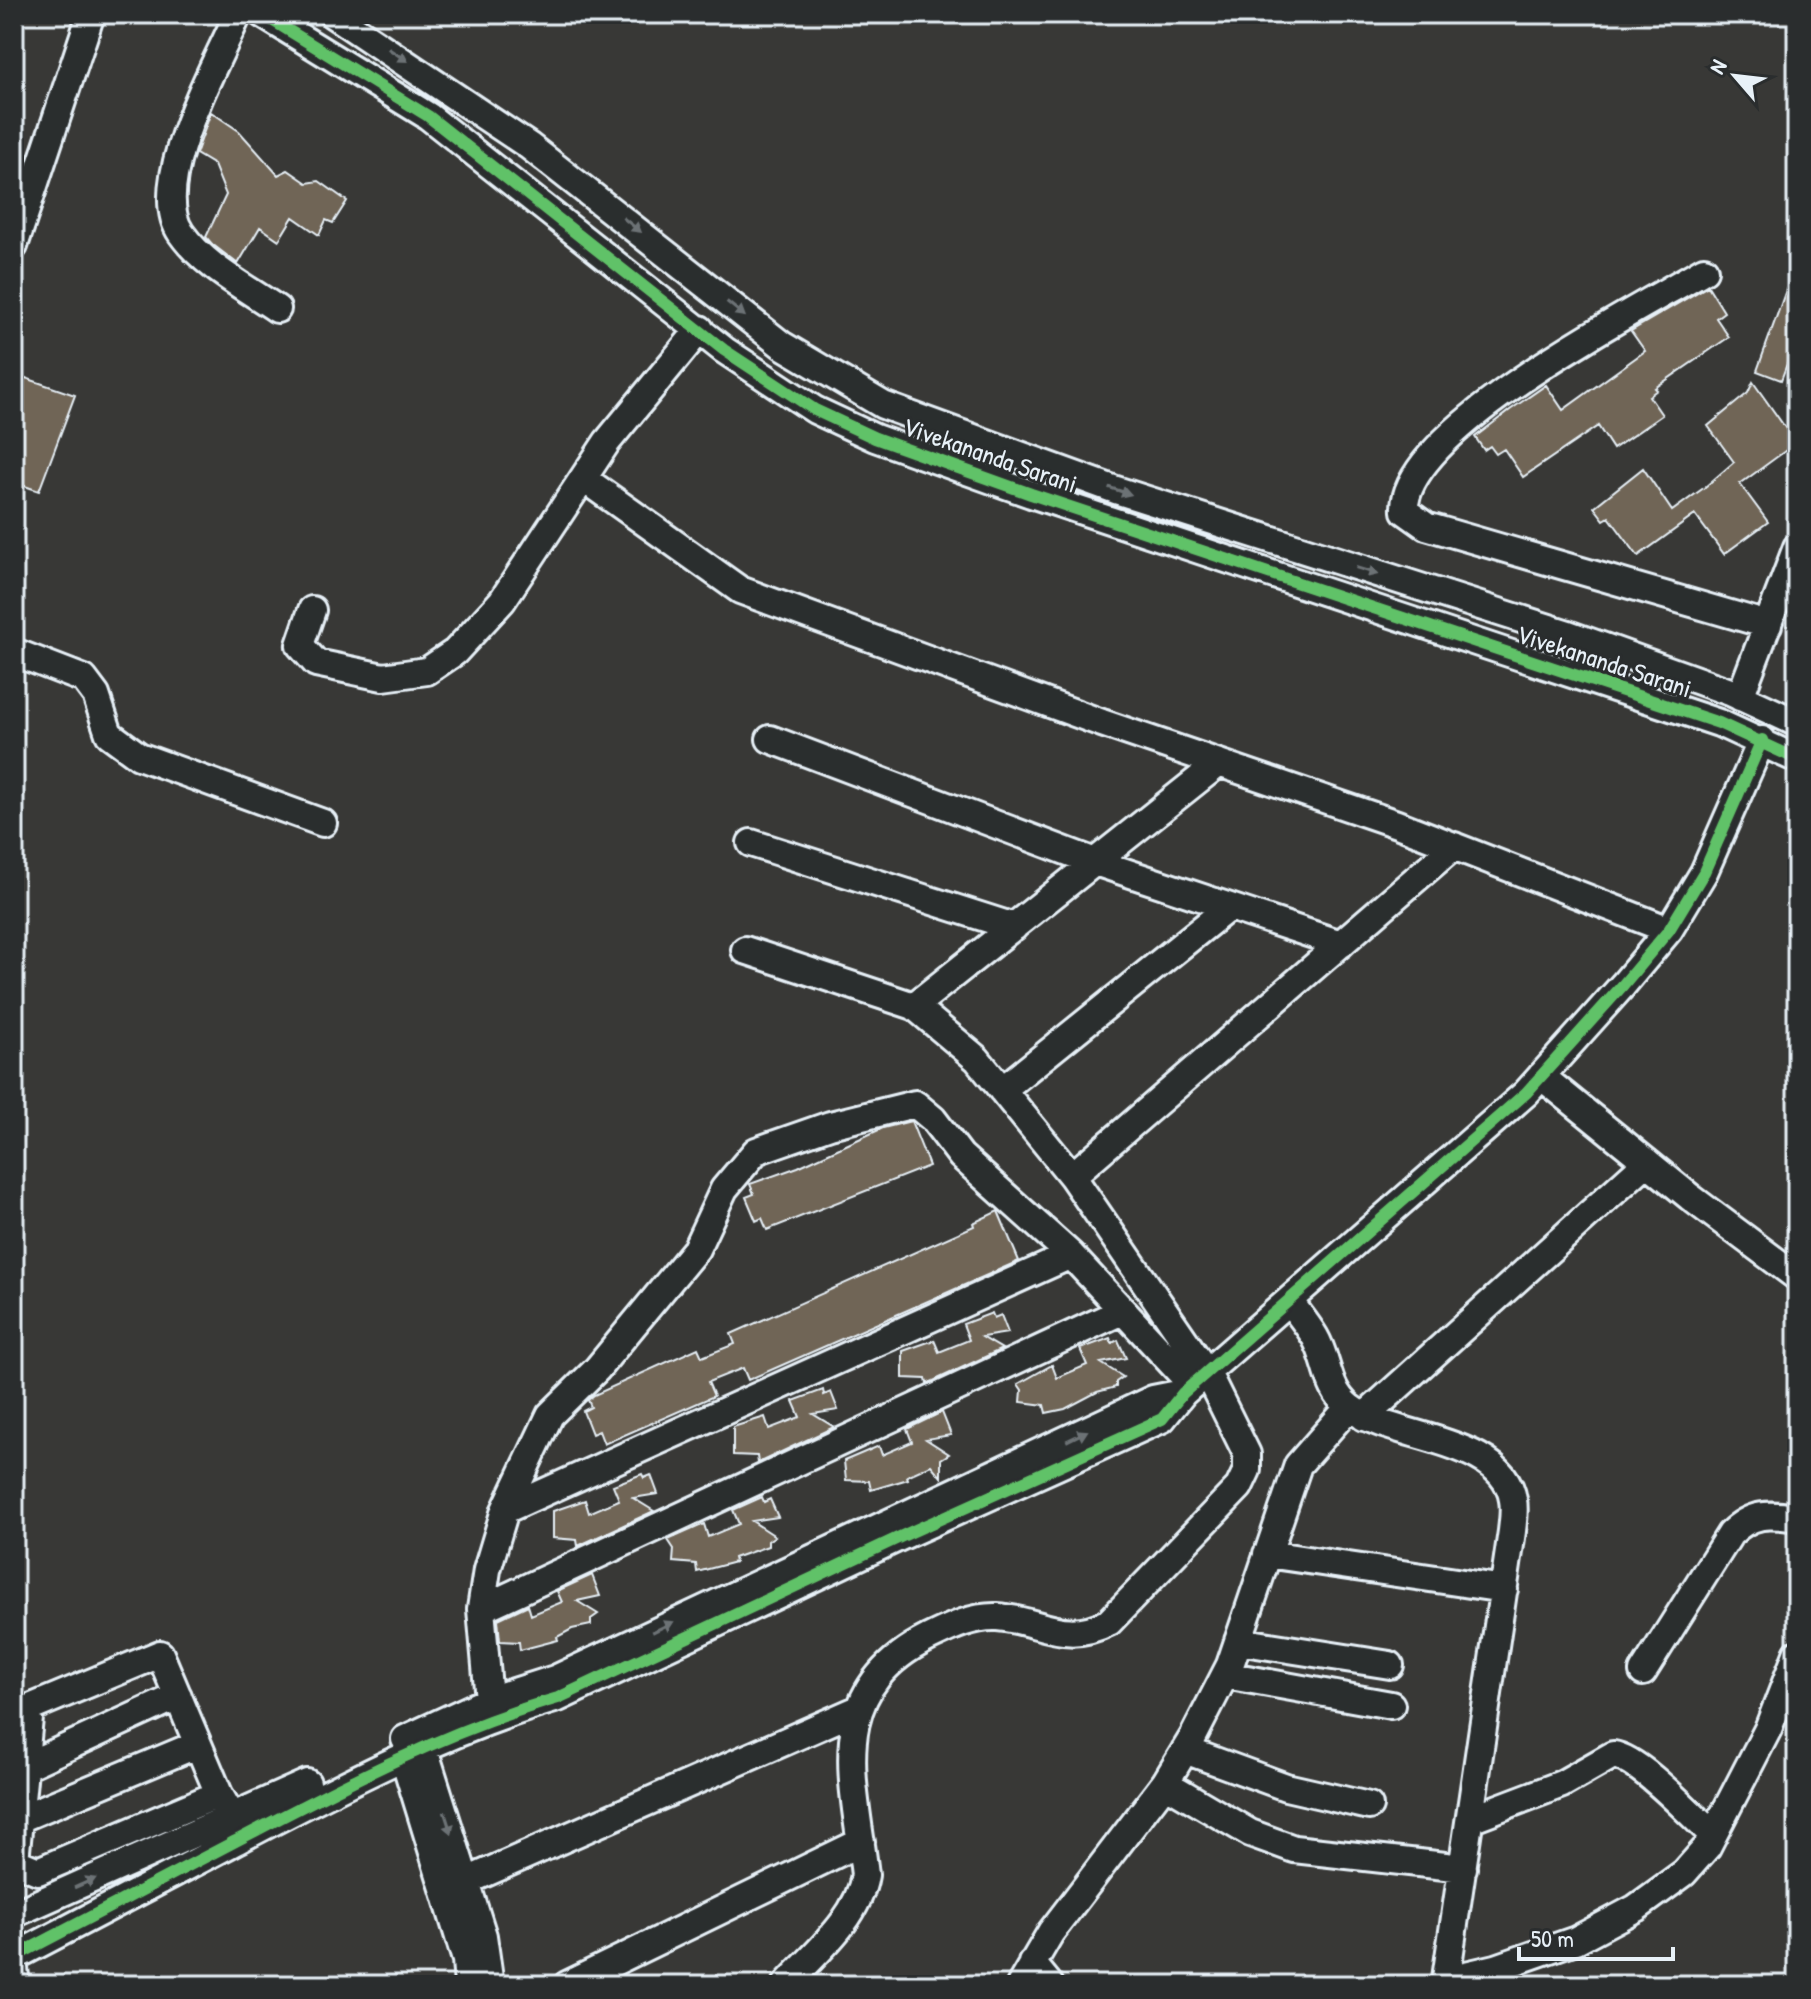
<svg xmlns="http://www.w3.org/2000/svg" width="1811" height="1999" viewBox="0 0 1811 1999" font-family="'Patrick Hand',sans-serif">
	<style>
		.building { fill: #706557; stroke: #e8f1f8; stroke-width: 2 }
		.lines { fill: none; stroke-linecap: round; stroke-linejoin: round }
		.minor-casing { stroke: #e8f1f8; stroke-width: 32 }
		.minor { stroke: #2a2d2e; stroke-width: 26 }
		.cycleway-casing { stroke: #2a2d2e; stroke-width: 17 }
		.cycleway { stroke: #61c268; stroke-width: 12 }
		.oneway { fill: #6c7275 }
		.labels { text-anchor: middle; stroke-width: 6; stroke-linejoin: round; paint-order: stroke }
		.street-label { font-size: 26px; fill: #e8f1f8; stroke: #2a2d2e }
	</style>
	<rect width="100%" height="100%" fill="#383836"/>
	<filter id="ink" filterUnits="userSpaceOnUse"><feTurbulence type="fractalNoise" baseFrequency=".0125" numOctaves="2"/><feDisplacementMap in="SourceGraphic" scale="16" xChannelSelector="R" yChannelSelector="G"/><feConvolveMatrix kernelMatrix="1 2 1 2 8 2 1 2 1" color-interpolation-filters="sRGB"/></filter>
	<g filter="url(#ink)">
		<path class="building" d="M211,112l28,19 39,44 10,-5 19,13 12,-2 28,20 -14,22 -7,-3 -7,15 -26,-18 -14,23 -19,-13 -22,37 -26,-20 -6,-7 20,-42 -12,-30 -18,-11z
			M1796,262l1,105 -10,-3 -6,16 -24,-9z
			M1708,286l16,26 -8,6 13,19 -74,51 2,2 -8,6 13,19 -49,34 -15,-23 -75,51 -19,-28 -8,5 -6,-8 -6,4 -9,-13 35,-27 36,-25 17,25 82,-59 -14,-20z
			M14,374l61,21 -36,96 -20,-7 1,-5 -6,-2z
			M1753,382l43,61 -56,41 28,38 -44,32 -29,-39 -57,41 -29,-39 -5,3 -10,-13 49,-39 29,43 33,-24 29,-25 -26,-36 40,-33z
			M911,1121l18,45 -162,64 -5,-12 -6,3 -10,-24 8,-3 -4,-10 48,-17 85,-39z
			M998,1211l21,50 -271,119 -5,-12 -35,14 6,14 -110,48 -5,-13 -7,3 -9,-23 8,-4 -3,-7 6,-5 104,-47 4,9 33,-13 -4,-10 243,-108 -1,-3z
			M992,1313l2,5 7,-3 7,18 -26,4 20,12 -75,35 -1,-5 -23,-1v-27l31,-11 5,12 30,-12 -6,-16z
			M1110,1338l2,5 6,-3 8,18 -25,5 22,14 -7,5v5l-19,5 -32,17 -19,4 -2,-8 -23,-3 1,-12 -4,-6 34,-19 5,13 30,-13 -7,-16z
			M823,1390l1,5 7,-3 7,18 -25,4 21,13 -76,36 -1,-7 -24,-1v-28l32,-10 4,12 31,-12 -7,-16z
			M942,1412l9,23 -25,4 23,15 -8,5v18l-10,-12 -24,11 1,3 -37,11 -2,-9 -23,-1 -2,-19 35,-15 3,9 30,-13 -5,-13z
			M642,1474l2,4 7,-3 7,19 -25,4 21,13 -76,35 -1,-6 -24,-2v-27l32,-11 4,13 30,-13 -6,-15z
			M762,1497l2,5 6,-3 8,18 -26,4 23,15 -7,5v5l-34,12 1,4 -38,10 -1,-8 -23,-2 1,-13 -6,-9 36,-16 4,13 31,-13 -6,-14z
			M592,1575l8,21 -23,5 21,13 -7,5v6l-19,4 -15,8 1,3 -38,10 -1,-8 -19,-1 -2,-22 30,-14 3,10 31,-13 -5,-11z"/>
		<g class="lines">
			<g class="minor-casing">
				<path id="minor" d="M238,14c-21,50 -91,170 -57,219 23,33 64,54 96,76
					M262,14l166,102 296,234 91,60 60,28 156,56 688,229 78,36
					M332,14l197,132 253,199 101,60 233,85 452,144 162,58 67,31
					M14,246l77,-232
					M1704,270c-65,39 -304,161 -299,241l21,15 342,99
					M584,479l156,111 362,133 295,101 272,106
					M312,610l-12,35 16,18 67,14 44,-6 28,-19 47,-51 105,-159 93,-113
					M14,652l70,27 12,16 13,39 30,22 184,67
					M1740,697l57,-150
					M770,739l325,123 246,82
					M751,843l263,84
					M745,950l169,56 63,53 95,117 135,197 40,81v16l-8,17 -130,135c-45,23 -68,-2 -112,-5 -25,-1 -48,11 -69,21 -105,53 -74,142 -63,237 -7,44 -50,78 -79,110
					M914,1006l305,-243
					M1541,1076l149,121 107,80
					M1002,1090l227,-183
					M1072,1176l382,-330
					M1290,1302c8,11 18,23 25,35 14,24 11,51 34,70 40,32 155,30 164,93 2,10 0,21 -1,31l-67,454
					M1364,1417l283,-255
					M505,1510l566,-255
					M1267,1554l237,35
					M481,1609l641,-298
					M1238,1641l152,24
					M1643,1672l87,-138c22,-22 39,-20 67,-16
					M1225,1675l166,30
					M487,1716l2,-16 -8,-91 6,-39 18,-60 45,-95 47,-46 99,-120 28,-60 32,-38 74,-26 85,-21 18,15 28,37 110,99 121,130
					M405,1739l84,-39 66,-21 598,-280 30,-6
					M424,1749l59,187 7,49
					M1185,1750l101,37 83,19
					M404,1758l62,202 2,25
					M24,1767l154,-71
					M1165,1783l85,50 44,16 169,19
					M19,1819l179,-75
					M1470,1819l92,-35 51,-29c26,3 79,61 100,80
					M14,1861l24,10 181,-77 7,12
					M15,1861l15,-153 130,-54 59,140
					M467,1881l392,-172
					M14,1914l293,-131
					M14,1957c72,-38 144,-75 216,-113 105,-55 214,-113 328,-146l342,-161 262,-118 21,-26 343,-300 97,-108 46,-55 35,-58 58,-132
					M1032,1963l18,22
					M14,1968l2,17
					M567,1985l294,-143
					M1020,1985l31,-53 114,-149 28,-46 37,-72 68,-200 51,-58
					M1448,1985l9,-8 39,-9 80,-28 60,-32 48,-35 23,-26 61,-118 29,-75"/>
			</g>
			<use href="#minor" class="minor"/>
			<g class="cycleway-casing">
				<path id="cycleway" d="M262,14l166,102 296,234 91,60 60,28 156,56 688,229 78,36
					M14,1957c72,-38 144,-75 216,-113 105,-55 214,-113 328,-146l342,-161 262,-118 21,-26 343,-300 97,-108 46,-55 35,-58 58,-132"/>
			</g>
			<use href="#cycleway" class="cycleway"/>
		</g>
		<defs><path id="oneway-solid" d="M-6-.8H1V-3.2L6.5 0L1 3.2V.8H-6Z" transform="scale(2)"/></defs>
		<g class="oneway">
			<use href="#oneway-solid" transform="translate(398 55) rotate(33)"/>
			<use href="#oneway-solid" transform="translate(632 225) rotate(38)"/>
			<use href="#oneway-solid" transform="translate(736 309) rotate(39)"/>
			<use href="#oneway-solid" transform="translate(1120 491) rotate(18)"/>
			<use href="#oneway-solid" transform="translate(1367 571) rotate(17)"/>
			<use href="#oneway-solid" transform="translate(1077 1436) rotate(-26)"/>
			<use href="#oneway-solid" transform="translate(663 1627) rotate(-26)"/>
			<use href="#oneway-solid" transform="translate(448 1823) rotate(72)"/>
			<use href="#oneway-solid" transform="translate(85 1883) rotate(-24)"/>
		</g>
	</g>
	<g class="labels">
		<g class="street-label">
			<text transform="translate(990 455) rotate(19)" y="9">Vivekananda Sarani</text>
			<text transform="translate(1604 661) rotate(18)" y="9">Vivekananda Sarani</text>
		</g>
	</g>
	<rect width="1811" height="1999" fill="none" stroke="#2a2d2e" stroke-width="48"/>
	<rect x="24" y="24" width="1763" height="1951" fill="none" stroke="#e8f1f8" stroke-width="3" filter="url(#ink)"/>
	<g transform="translate(1735 76) rotate(298)" stroke="#2a2d2e" stroke-width="6" paint-order="stroke">
	<path d="M0-6L14 30L0 20L-14 30Z" fill="#e8f1f8"/>
	<text y="-12" font-size="22" font-weight="bold" text-anchor="middle" fill="#e8f1f8">N</text>
	</g>
	<path d="M1519 1947v12h154v-12" fill="none" stroke="#e8f1f8" stroke-width="4"/>
	<text x="1531" y="1947" font-size="24" fill="#e8f1f8" stroke="#2a2d2e" stroke-width="6" paint-order="stroke">50 m</text>
</svg>
